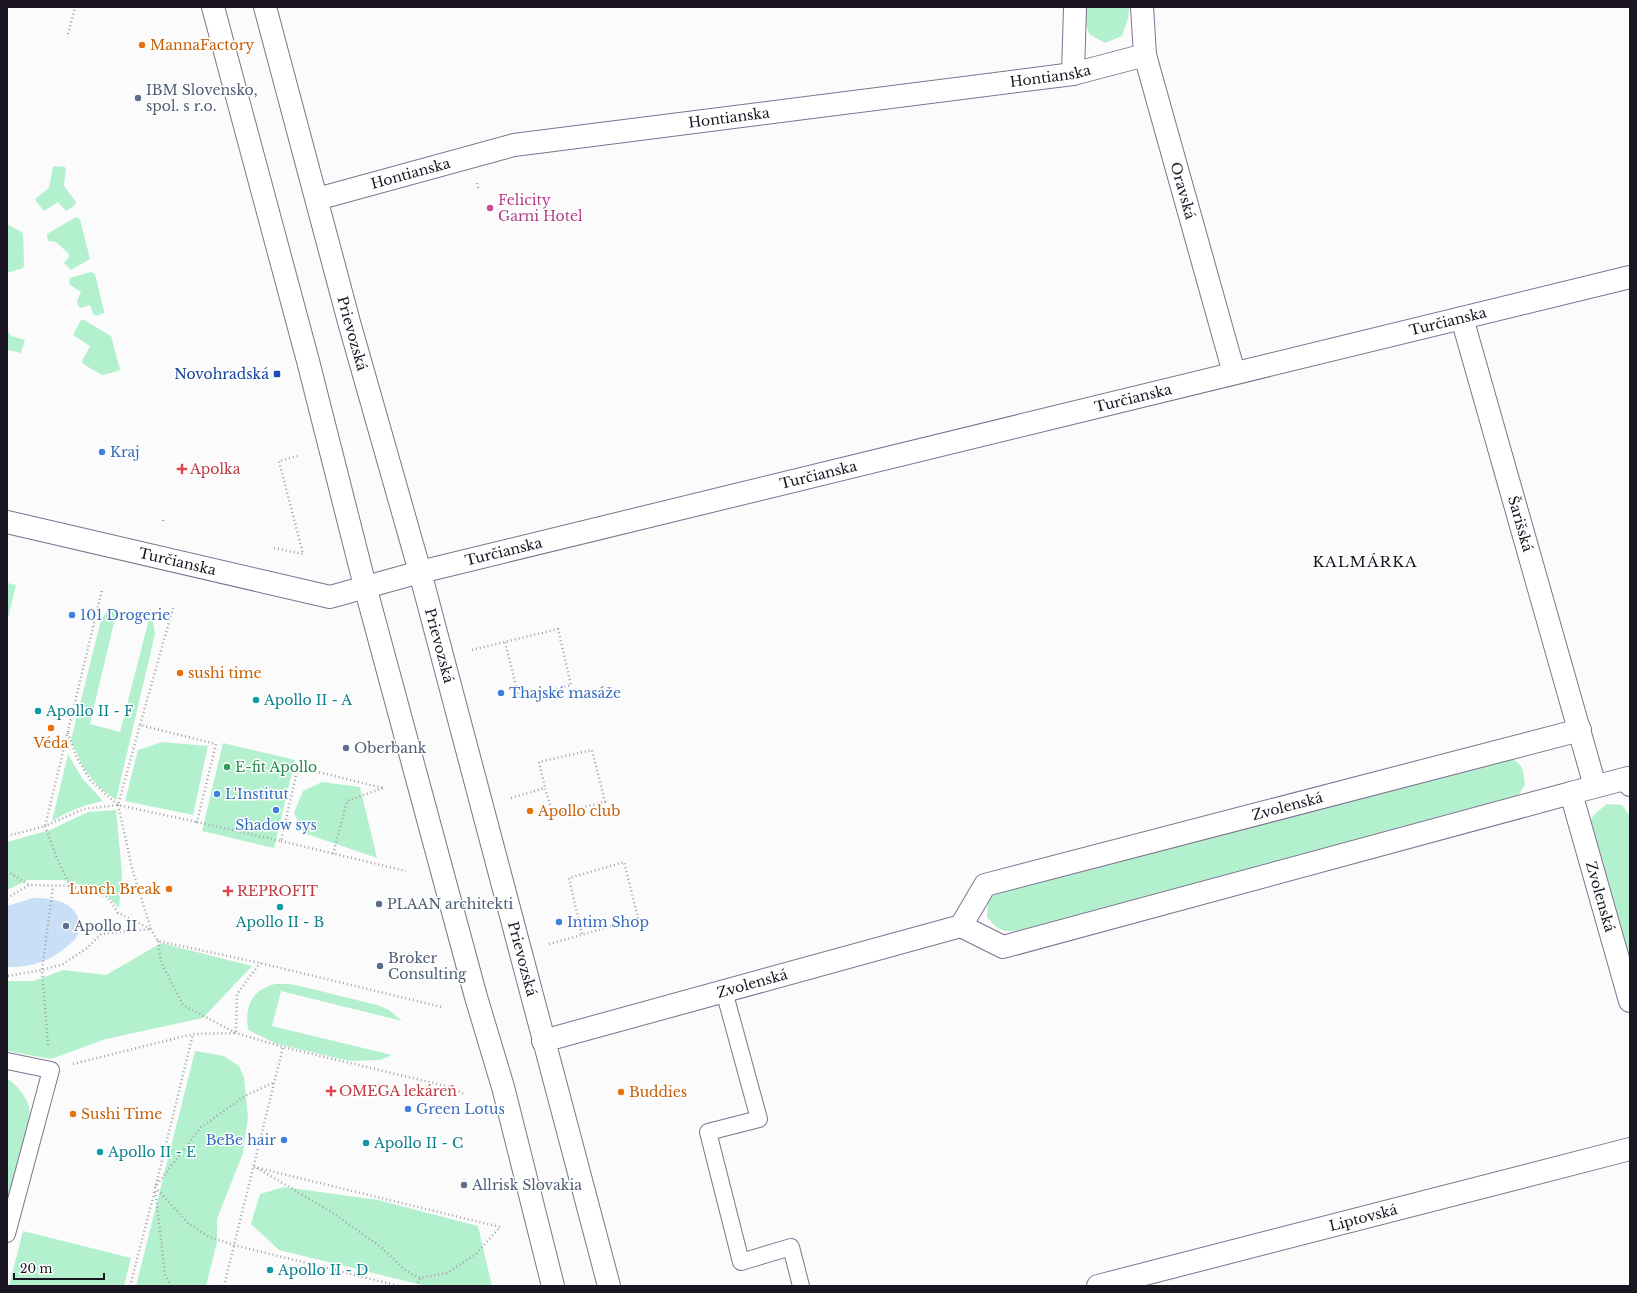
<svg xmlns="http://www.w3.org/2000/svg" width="1637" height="1293" viewBox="0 0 1637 1293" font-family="'Libre Baskerville',serif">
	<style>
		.green { fill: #b3f1ce }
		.water { fill: #c8dff5 }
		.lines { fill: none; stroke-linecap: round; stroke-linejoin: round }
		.lane-casing { stroke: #7f7292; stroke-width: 18 }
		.street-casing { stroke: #7f7292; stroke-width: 24 }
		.primary-casing { stroke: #7f7292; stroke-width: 24 }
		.path { stroke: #a4a2a7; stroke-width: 2.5; stroke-dasharray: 1 3; stroke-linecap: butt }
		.lane { stroke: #fff; stroke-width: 16 }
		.street { stroke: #fff; stroke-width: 22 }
		.primary { stroke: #fff; stroke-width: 22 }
		.food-dot { fill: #e8710a; stroke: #fff; stroke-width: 1.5 }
		.service-dot { fill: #5c6f8a; stroke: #fff; stroke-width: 1.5 }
		.hotel-dot { fill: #d1479c; stroke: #fff; stroke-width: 1.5 }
		.transit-dot { fill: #1a4fb4; stroke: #fff; stroke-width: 1.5 }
		.shop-dot { fill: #3f7fe0; stroke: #fff; stroke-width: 1.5 }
		.health-dot { fill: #e0444e; stroke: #fff; stroke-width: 1.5 }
		.culture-dot { fill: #0f9aa8; stroke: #fff; stroke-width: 1.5 }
		.leisure-dot { fill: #2e9e5b; stroke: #fff; stroke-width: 1.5 }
		.labels { text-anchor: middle; stroke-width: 3; stroke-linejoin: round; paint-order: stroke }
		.food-label { font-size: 14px; fill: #c56008; stroke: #fff; text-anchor: start }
		.street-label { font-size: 14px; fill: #1a1521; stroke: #fff }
		.service-label { font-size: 14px; fill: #4e5e75; stroke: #fff; text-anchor: start }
		.hotel-label { font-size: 14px; fill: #b23c85; stroke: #fff; text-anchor: start }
		.transit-label { font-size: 14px; fill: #164399; stroke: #fff; text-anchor: end }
		.shop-label { font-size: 14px; fill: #366cbe; stroke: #fff; text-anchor: start }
		.health-label { font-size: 14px; fill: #be3a42; stroke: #fff; text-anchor: start }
		.culture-label { font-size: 14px; fill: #0d838f; stroke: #fff; text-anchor: start }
		.leisure-label { font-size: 14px; fill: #27864d; stroke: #fff; text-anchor: start }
		.neighbourhood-label { font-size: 15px; letter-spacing: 1px; fill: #1a1521; stroke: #fff }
	</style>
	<rect width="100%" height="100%" fill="#fbfbfb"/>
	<path class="green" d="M1084,7h45l-1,12 -6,17 -17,7 -16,-9 -5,-17z
		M53,166l12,1 1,2 -2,17 12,16 -1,3 -9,6 -8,-9 -14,9 -9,-11 1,-2 13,-10z
		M76,217l4,2 10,40 -19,11 -7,-7 5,-6v-3l-13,-12 -8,-1 -1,-7z
		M7,224l16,9 1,32 -1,3 -16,5z
		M91,272l4,2 9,37v2l-8,3 -3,-2 -3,-9 -9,3 -3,-2 -1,-5 4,-9 -11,-7 -1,-4 1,-3z
		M81,320h3l27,16 9,33 -1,2 -17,4 -19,-11 -1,-3 8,-15 -17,-11z
		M7,330l4,6 14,4 -4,13 -14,-3z
		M7,583l9,2 -9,38z
		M108,610h9l-27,114 30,8 29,-113 4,3 2,12 -39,166 -16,-12 -13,-15 -6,-10 -10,-23 30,-120z
		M162,742l46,4 -15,69 -68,-14 13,-51z
		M223,743l72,17 -21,88 -72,-17z
		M68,754l14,24 21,23c-19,4 -34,10 -51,20z
		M1503,756c19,6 20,9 22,29l-9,14 -490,130c-20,4 -26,4 -39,-12l1,-16 10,-10z
		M322,782l38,5 17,71 -73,-25 -10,-20 9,-22z
		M1607,804l15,1 8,11v146l-41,-141 8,-9z
		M116,810l6,63 -3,35 -15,-16 -41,-12h-35l-21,10v-48l43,-12 38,-18z
		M161,943l91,23 -49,52 -97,21 -55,20 -44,-8v-70h27l29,-11 43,5z
		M275,984h14l11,2 77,19 12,5 13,11 -121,-30 -9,35 120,29 -12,5 -30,1 -73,-17 -29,-14c-3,-24 2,-39 27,-46z
		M195,1051l29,5 15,10 5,11 4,41 -5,35 -26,66v23l-11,44h-70z
		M7,1078c9,7 19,17 22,29 5,22 -15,78 -22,101z
		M284,1187l94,13 100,26 14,60h-66l-147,-36 -28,-26 9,-30z
		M23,1231l108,27 -7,28h-115z"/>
	<path class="water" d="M33,898c16,0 39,2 45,20 2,5 2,12 -1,18 -3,5 -8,9 -13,13 -16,13 -36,19 -57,18v-61z"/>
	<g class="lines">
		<g class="lane-casing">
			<path id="lane" d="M724,991l35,128 -51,13 33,130 50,-15 10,39
				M7,1061l44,9 -44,164"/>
		</g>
		<g class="street-casing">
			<g id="street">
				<path id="s1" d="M1142,7l3,48 89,318"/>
				<path d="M1073,74l2,-67"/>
				<path id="s2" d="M317,199l197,-54 559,-71 72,-19"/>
				<path id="s3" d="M1462,318l133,468"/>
				<path id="s4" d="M7,522l323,75 90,-25 1210,-295"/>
				<path id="s5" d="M1630,785l-2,-7 -57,15 59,208"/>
				<path id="s6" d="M961,926l24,-41 595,-155"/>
				<path id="s7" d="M543,1041l418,-115 42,21 568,-154"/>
				<path id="s8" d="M1098,1286l532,-137"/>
			</g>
		</g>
		<g class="primary-casing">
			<g id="primary">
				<path d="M213,7l95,354 57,225 111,411 27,90 50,199"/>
				<path id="s9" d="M265,7l84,315 71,250 189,714"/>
			</g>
		</g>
		<path class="path" d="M68,34l7,-27
			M477,183l2,7
			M163,521l1,-4
			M274,548l29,6 -24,-93 19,-5
			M173,608l-33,117 76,19 -19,78 84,19 17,-74 85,21
			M472,650l8,-2 78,-19 13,56 -52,13 -14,-56
			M68,733l9,25 14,23 27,24 79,17
			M511,798l34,-10 8,26 52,-12 -13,-52 -53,12 6,26
			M118,805l15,67 18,57 7,12 102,22 182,44
			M7,836l38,-10 57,-236
			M281,841l125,30
			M333,854l14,-53 36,-13
			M7,871l22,14
			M70,886l-13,-28 -12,-32 39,-17 34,-4 22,-80
			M7,898l22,-13 41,1 38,11 10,16 33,16 -50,5 -14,14 -24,16 -21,6 -35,6
			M158,941l3,21 22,43 53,28 47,14 167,40 16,8
			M549,944c30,-8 59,-17 89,-26l-14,-56 -55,16 13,57
			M48,1045l-6,-75 11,-84
			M73,1064l120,-30 43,-1 1,-39 23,-31
			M254,1167l246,60 -24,27 -29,19 -27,5 -3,8
			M257,1168l73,43 51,36 25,24 14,7
			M156,1185l37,-151
			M155,1187l33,36 21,14 25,8 165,41
			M130,1286l25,-96
			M171,1286l-6,-11 -10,-88 46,-60 44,-31 30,-14
			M224,1286l59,-239"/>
		<use href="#lane" class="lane"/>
		<use href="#street" class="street"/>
		<use href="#primary" class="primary"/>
	</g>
	<g class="food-dot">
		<circle cx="142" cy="45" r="4"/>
		<circle cx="180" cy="673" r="4"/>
		<circle cx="51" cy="728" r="4"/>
		<circle cx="530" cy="811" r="4"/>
		<circle cx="169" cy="889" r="4"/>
		<circle cx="621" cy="1092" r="4"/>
		<circle cx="73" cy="1114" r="4"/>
	</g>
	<g class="service-dot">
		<circle cx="138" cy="98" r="4"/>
		<circle cx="346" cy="748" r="4"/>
		<circle cx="379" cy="904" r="4"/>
		<circle cx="66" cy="926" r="4"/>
		<circle cx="380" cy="966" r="4"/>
		<circle cx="464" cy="1185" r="4"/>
	</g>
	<circle class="hotel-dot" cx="490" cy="208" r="4"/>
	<rect class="transit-dot" x="273" y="370" width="8" height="8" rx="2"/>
	<g class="shop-dot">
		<circle cx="102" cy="452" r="4"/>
		<circle cx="72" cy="615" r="4"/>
		<circle cx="501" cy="693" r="4"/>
		<circle cx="217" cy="794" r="4"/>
		<circle cx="276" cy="810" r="4"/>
		<circle cx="559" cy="922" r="4"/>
		<circle cx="408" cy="1109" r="4"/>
		<circle cx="284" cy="1140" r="4"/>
	</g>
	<g class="health-dot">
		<path d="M180 463h4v4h4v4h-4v4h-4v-4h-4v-4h4z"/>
		<path d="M226 885h4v4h4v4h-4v4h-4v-4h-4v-4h4z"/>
		<path d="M329 1085h4v4h4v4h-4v4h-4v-4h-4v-4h4z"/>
	</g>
	<g class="culture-dot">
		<circle cx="256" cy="700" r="4"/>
		<circle cx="38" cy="711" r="4"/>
		<circle cx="280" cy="907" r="4"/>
		<circle cx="366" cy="1143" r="4"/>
		<circle cx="100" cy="1152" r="4"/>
		<circle cx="270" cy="1270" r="4"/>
	</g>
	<circle class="leisure-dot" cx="227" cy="767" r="4"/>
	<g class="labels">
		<g class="food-label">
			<text x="150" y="50">MannaFactory</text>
			<text x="188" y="678">sushi time</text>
			<text x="51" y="748" text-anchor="middle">Véda</text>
			<text x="538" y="816">Apollo club</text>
			<text x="161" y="894" text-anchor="end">Lunch Break</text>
			<text x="629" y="1097">Buddies</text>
			<text x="81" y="1119">Sushi Time</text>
		</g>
		<g class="street-label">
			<text dy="5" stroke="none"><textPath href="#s2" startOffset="745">Hontianska</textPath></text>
			<text dy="5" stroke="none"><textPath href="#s2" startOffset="421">Hontianska</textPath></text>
			<text dy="5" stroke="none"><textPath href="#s2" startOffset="97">Hontianska</textPath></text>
			<text dy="5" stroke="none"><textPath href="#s1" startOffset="189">Oravská</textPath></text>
			<text dy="5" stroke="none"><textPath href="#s4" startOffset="1483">Turčianska</textPath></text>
			<text dy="5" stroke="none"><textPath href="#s9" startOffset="338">Prievozská</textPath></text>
			<text dy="5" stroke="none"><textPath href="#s4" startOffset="1159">Turčianska</textPath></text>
			<text dy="5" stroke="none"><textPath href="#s4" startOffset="835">Turčianska</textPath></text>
			<text dy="5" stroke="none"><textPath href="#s3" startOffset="214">Šarišská</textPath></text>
			<text dy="5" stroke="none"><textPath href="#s4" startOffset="511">Turčianska</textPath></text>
			<text dy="5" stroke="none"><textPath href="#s4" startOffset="175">Turčianska</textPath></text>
			<text dy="5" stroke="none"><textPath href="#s9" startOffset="662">Prievozská</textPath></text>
			<text dy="5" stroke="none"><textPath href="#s6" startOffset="360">Zvolenská</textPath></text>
			<text dy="5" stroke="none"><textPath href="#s5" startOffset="174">Zvolenská</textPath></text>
			<text dy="5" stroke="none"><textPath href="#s9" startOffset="986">Prievozská</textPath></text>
			<text dy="5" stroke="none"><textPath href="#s7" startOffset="217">Zvolenská</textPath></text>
			<text dy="5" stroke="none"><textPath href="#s8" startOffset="274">Liptovská</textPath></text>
		</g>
		<g class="service-label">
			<text x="146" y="95">IBM Slovensko,<tspan x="146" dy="16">spol. s r.o.</tspan></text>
			<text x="354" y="753">Oberbank</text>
			<text x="387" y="909">PLAAN architekti</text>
			<text x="74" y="931">Apollo II</text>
			<text x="388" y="963">Broker<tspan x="388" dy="16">Consulting</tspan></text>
			<text x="472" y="1190">Allrisk Slovakia</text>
		</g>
		<g class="hotel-label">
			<text x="498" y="205">Felicity<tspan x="498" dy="16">Garni Hotel</tspan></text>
		</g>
		<g class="transit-label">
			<text x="269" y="379">Novohradská</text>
		</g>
		<g class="shop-label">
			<text x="110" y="457">Kraj</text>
			<text x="80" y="620">101 Drogerie</text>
			<text x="509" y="698">Thajské masáže</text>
			<text x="225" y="799">L'Institut</text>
			<text x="276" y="830" text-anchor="middle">Shadow sys</text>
			<text x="567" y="927">Intim Shop</text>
			<text x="416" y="1114">Green Lotus</text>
			<text x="276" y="1145" text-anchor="end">BeBe hair</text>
		</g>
		<g class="health-label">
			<text x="190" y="474">Apolka</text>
			<text x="237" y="896">REPROFIT</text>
			<text x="339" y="1096">OMEGA lekáreň</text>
		</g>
		<g class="culture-label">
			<text x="264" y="705">Apollo II - A</text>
			<text x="46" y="716">Apollo II - F</text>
			<text x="280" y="927" text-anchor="middle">Apollo II - B</text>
			<text x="374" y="1148">Apollo II - C</text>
			<text x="108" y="1157">Apollo II - E</text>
			<text x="278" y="1275">Apollo II - D</text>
		</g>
		<g class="leisure-label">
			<text x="235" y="772">E-fit Apollo</text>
		</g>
		<g class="neighbourhood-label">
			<text x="1365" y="567">KALMÁRKA</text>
		</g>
	</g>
	<rect width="1637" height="1293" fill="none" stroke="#1a1521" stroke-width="16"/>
	<path d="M14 1273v6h90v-6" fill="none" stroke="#1a1521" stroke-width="2"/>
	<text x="20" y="1273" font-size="12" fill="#1a1521" stroke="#ffffff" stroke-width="3" paint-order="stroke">20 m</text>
</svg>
